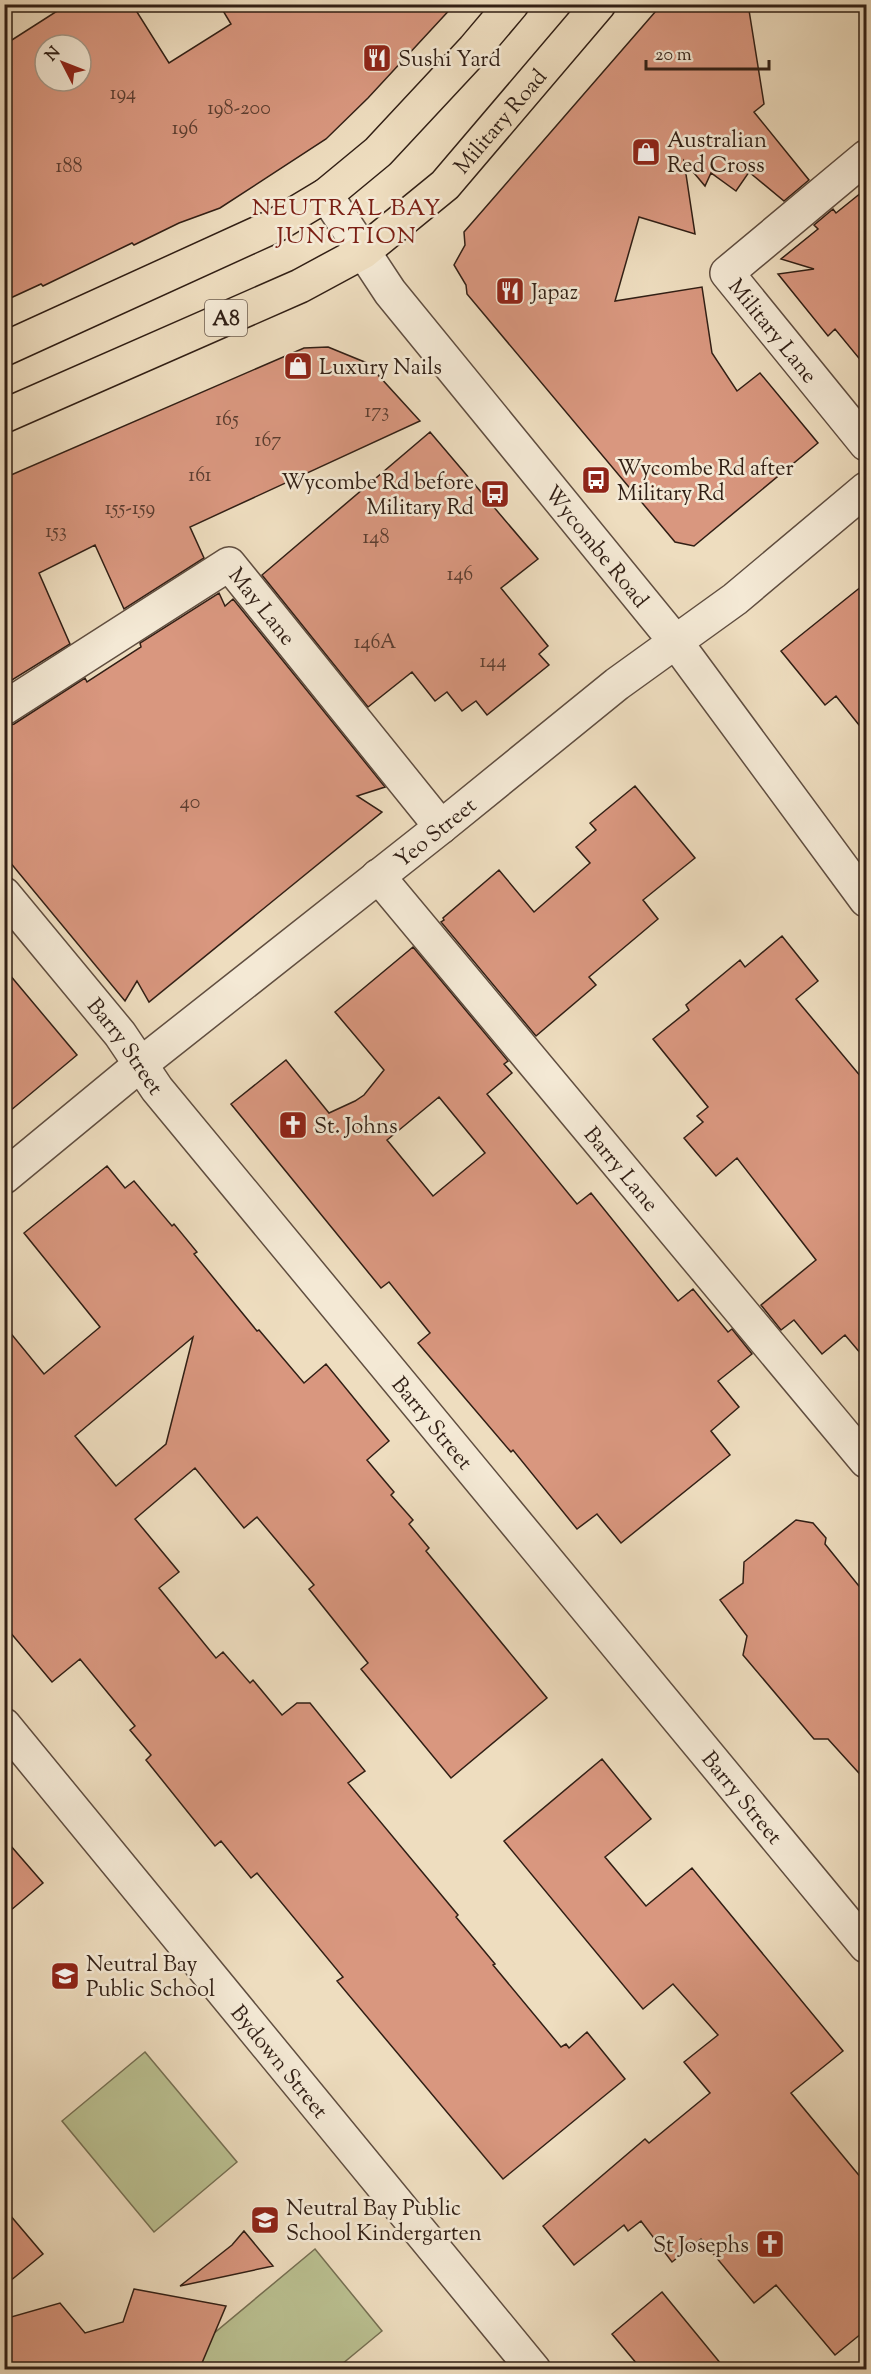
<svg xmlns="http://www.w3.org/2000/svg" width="871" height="2374" viewBox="0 0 871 2374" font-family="'Sorts Mill Goudy',serif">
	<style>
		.green { fill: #bac091; stroke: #767053; stroke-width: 1.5 }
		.building { fill: #d9977f; stroke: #311f15; stroke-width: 1.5; fill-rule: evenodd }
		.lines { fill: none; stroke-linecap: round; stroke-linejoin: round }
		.minor-casing { stroke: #604e40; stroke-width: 36 }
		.highway-casing { stroke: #311f15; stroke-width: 36 }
		.minor { stroke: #f4e9d5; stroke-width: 33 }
		.highway { stroke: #eeddbf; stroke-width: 33 }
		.labels { text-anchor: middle; stroke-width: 5; stroke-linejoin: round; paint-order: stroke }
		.number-label { font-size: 20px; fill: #5b3d30 }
		.shield { fill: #f4e9d5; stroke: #6c5c4f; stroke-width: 1.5 }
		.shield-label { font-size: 21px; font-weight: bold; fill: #311f15 }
		.poi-label { font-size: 22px; fill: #311f15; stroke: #f4e9d5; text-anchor: start }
		.street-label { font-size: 22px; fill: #311f15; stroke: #f4e9d5 }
		.neighbourhood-label { font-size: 24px; letter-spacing: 1.5px; fill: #7a1f14; stroke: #f4e9d5 }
	</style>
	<rect width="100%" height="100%" fill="#eeddbf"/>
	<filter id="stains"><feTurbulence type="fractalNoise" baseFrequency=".00333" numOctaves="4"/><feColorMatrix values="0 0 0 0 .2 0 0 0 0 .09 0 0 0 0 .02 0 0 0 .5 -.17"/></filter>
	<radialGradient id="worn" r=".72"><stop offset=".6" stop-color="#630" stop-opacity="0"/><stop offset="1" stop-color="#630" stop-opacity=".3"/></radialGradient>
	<path class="green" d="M145,2052l92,110 -83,70 -92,-111z
		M315,2249l67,82 -46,38h-165z"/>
	<path class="building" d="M68,4h64l37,59 62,-39 -12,-20h236l-87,94 -42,41 -106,69 -41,15 -45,22 -2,-2 -89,43 -2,-2 -37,17v-256zM45,45h36v36h-36z
		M662,4h86l16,100 -10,8 55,68 -25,21 -35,-29 -13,19 -25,-18 -6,13 -21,-25 11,73 -56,-17 -24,84 87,-14 10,66 25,38 23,-18 58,70 -124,103 -19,-4 -208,-248 -1,-9 -12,-20 11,-20 -1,-13z
		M867,188v180l-32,-39 -7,7 -50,-62 36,-5 -33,-10 37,-30 -4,-4 19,-16 3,4z
		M328,347l39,16 53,58 -230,106 14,31 -80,51 -29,-64 -56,28 31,71 -66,41v-207l300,-130z
		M430,432l108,127 -37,29 47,58 -9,8 10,11 -62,50 -11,-14 -14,10 -15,-19 -12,9 -23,-29 -44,35 -106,-132z
		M867,582v153l-31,-39 -11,9 -44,-54z
		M219,593l6,13 8,-7 152,188 -28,9 25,16 -233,190 -12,-21 -12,20 -121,-146v-128l10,-3 71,-46 2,4 54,-35 -1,-4z
		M635,786l60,72 -52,42 15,19 -69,58 7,8 -60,51 -95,-114 3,-2 -1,-2 56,-48 35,42 56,-49 -14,-16 20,-17 -6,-7z
		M782,936l36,45 -22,18 71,85v277l-22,-26 -23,19 -28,-34 -13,10 -20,-25 55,-45 -79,-102 -21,18 -32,-38 19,-16 -6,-6 11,-9 -55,-68 36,-29 -3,-5 54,-45 5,7z
		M413,947l95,114 -4,3 8,9 -25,21 90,110 14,-11 87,108 15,-12 35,43 4,-3 20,25 -34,27 21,26 -28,24 19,24 -109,88 -24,-29 -20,15 -64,-79 -2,2 -93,-109 12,-10 -41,-51 -8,6 -150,-184 55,-44 43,53 26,-12 9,-6 20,-25 -49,-58zM439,1097l46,56 -52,43 -46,-56z
		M4,968l73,87 -73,61z
		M107,1166l18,22 9,-7 38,45 2,-2 23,28 -3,2 63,77 2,-1 45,53 22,-19 63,77 -22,19 27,32 -3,3 22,25 -4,4 20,24 -3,3 121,147 -96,80 -90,-109 7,-6 -59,-74 5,-4 -57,-68 -13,11 -49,-60 -60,51 44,53 -20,16 57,70 7,-6 27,31 3,-3 29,35 15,-12h13l55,68 -17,12 110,132 -2,2 39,47 -2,1 68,82 5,-3 3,4 18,-16 38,47 -122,100 -166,-198 6,-4 -86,-104 -6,5 -30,-37 -6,5 -69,-86 5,-5 -21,-25 5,-4 -55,-67 -28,23 -48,-57v-300l40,49 56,-47 -76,-94zM193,1337l-27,107 -50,42 -41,-50z
		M796,1520l17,3 13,15 -1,6 42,52v186l-39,-43h-14l-71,-84 4,-19 -27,-36 23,-17 1,-21z
		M602,1759l49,60 -46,38 41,49 46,-38 151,183 -52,42 76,92v144l-32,26 -59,-70 -22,18 -53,-64 -29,23 -31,-41 -13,10 -4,-6 -50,40 -31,-39 102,-87 4,4 61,-50 -26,-31 34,-27 -45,-51 -30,25 -139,-168z
		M4,1838l39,45 -39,33z
		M4,2208l39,46 -39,32z
		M244,2231l29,35 -93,20 52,-41z
		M134,2289l92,17 -27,64h-195v-51l56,-16 25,30 38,-11z
		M662,2292l64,78h-84l-30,-36z"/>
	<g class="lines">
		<g class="minor-casing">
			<g id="minor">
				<path id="s1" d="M866,157l-139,116 139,171"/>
				<path id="s2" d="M326,195l64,97 285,349 191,259"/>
				<path id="s3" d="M4,708l225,-144 212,263"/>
				<path id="s4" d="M378,876l488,585"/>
				<path id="s5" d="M4,894l116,140 37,55 709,857"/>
				<path id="s6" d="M4,1177l137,-113 300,-237 176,-143 118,-85 131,-110"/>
				<path id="s7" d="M4,1725l530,645"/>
			</g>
		</g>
		<g class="highway-casing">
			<g id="highway">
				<path d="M4,349l272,-124 50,-30 52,-43 96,-103 38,-45"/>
				<path id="s8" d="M4,416l296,-130 63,-34 82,-67 154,-181"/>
			</g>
		</g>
		<use href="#minor" class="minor"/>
		<use href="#highway" class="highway"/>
	</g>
	<defs>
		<g id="restaurant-square" transform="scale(1.5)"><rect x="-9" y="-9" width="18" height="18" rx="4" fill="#8f2418" stroke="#f4e9d5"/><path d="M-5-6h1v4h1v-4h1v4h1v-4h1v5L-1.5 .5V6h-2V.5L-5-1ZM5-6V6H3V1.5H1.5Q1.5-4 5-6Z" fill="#fff"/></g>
		<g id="shop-square" transform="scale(1.5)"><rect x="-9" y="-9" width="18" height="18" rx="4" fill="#8f2418" stroke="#f4e9d5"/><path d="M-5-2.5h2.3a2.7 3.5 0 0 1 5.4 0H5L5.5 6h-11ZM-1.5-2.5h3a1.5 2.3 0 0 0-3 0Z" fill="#fff"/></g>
		<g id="bus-square" transform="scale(1.5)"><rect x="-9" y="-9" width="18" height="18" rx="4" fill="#8f2418" stroke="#f4e9d5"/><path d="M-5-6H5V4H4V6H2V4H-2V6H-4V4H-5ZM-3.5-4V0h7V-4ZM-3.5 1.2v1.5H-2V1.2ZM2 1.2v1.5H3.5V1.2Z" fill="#fff"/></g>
		<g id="church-square" transform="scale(1.5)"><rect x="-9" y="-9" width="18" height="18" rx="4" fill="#8f2418" stroke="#f4e9d5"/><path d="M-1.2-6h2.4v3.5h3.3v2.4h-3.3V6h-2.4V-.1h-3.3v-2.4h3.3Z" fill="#fff"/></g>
		<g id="school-square" transform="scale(1.5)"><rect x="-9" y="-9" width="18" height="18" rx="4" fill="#8f2418" stroke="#f4e9d5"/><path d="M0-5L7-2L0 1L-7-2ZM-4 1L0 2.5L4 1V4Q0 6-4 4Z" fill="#fff"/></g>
	</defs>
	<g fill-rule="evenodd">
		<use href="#restaurant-square" x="377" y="58"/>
		<use href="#shop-square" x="646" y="152"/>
		<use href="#restaurant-square" x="510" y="291"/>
		<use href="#shop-square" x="298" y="366"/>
		<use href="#bus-square" x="596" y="480"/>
		<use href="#bus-square" x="495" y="494"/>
		<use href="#church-square" x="293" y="1125"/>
		<use href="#school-square" x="65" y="1976"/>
		<use href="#school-square" x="265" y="2220"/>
		<use href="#church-square" x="770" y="2244"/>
	</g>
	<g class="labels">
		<g class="number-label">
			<text x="123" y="99">194</text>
			<text x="239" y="114">198-200</text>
			<text x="185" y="134">196</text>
			<text x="69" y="172">188</text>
			<text x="377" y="417">173</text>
			<text x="227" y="425">165</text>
			<text x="268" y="446">167</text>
			<text x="200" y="481">161</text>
			<text x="130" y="514">155-159</text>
			<text x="56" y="537">153</text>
			<text x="376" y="543">148</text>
			<text x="460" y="580">146</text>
			<text x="375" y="648">146A</text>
			<text x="493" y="667">144</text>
			<text x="190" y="808">40</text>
		</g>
		<rect class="shield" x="205" y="300" width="42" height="36" rx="4.5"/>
		<g class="shield-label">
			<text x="226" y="325">A8</text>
		</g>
		<g class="poi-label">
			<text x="398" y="66">Sushi Yard</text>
			<text x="667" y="147">Australian<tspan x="667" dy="25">Red Cross</tspan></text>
			<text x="531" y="299">Japaz</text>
			<text x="319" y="374">Luxury Nails</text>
			<text x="617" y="475">Wycombe Rd after<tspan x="617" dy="25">Military Rd</tspan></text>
			<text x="474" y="489" text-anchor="end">Wycombe Rd before<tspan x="474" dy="25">Military Rd</tspan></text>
			<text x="314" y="1133">St. Johns</text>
			<text x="86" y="1971">Neutral Bay<tspan x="86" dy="25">Public School</tspan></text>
			<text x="286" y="2215">Neutral Bay Public<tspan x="286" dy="25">School Kindergarten</tspan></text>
			<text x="749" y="2252" text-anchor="end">St Josephs</text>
		</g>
		<g class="street-label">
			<text dy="8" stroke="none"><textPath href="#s8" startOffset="585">Military Road</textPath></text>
			<text dy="8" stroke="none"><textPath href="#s1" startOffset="255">Military Lane</textPath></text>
			<text dy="8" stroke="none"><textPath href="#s2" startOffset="444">Wycombe Road</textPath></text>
			<text dy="8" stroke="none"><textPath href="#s3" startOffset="321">May Lane</textPath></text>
			<text dy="8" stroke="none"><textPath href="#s6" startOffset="552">Yeo Street</textPath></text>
			<text dy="8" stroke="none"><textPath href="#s5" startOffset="195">Barry Street</textPath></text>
			<text dy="8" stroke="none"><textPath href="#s4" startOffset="381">Barry Lane</textPath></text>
			<text dy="8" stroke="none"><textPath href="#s5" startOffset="681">Barry Street</textPath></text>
			<text dy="8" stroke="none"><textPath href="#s5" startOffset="1167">Barry Street</textPath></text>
			<text dy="8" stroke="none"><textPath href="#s7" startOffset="435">Bydown Street</textPath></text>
		</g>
		<g class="neighbourhood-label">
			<text x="347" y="215">NEUTRAL BAY<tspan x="347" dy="28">JUNCTION</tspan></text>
		</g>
	</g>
	<rect width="871" height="2374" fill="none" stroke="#eeddbf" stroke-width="24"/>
	<rect x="6" y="6" width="859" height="2362" fill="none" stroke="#311f15" stroke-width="3"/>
	<rect x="12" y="12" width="847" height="2350" fill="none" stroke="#311f15" stroke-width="1.5"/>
	<g transform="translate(63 63) rotate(312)"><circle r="28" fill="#f4e9d5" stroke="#a69888" stroke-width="1.5"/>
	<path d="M0-4.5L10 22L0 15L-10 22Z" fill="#8f2418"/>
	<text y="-9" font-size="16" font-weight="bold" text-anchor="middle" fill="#311f15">N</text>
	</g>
	<path d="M646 60v9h123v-9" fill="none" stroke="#311f15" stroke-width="3"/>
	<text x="655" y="60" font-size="18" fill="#311f15" stroke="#f4e9d5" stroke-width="4.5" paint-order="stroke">20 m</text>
	<rect width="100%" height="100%" filter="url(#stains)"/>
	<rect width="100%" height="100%" fill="url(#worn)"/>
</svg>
